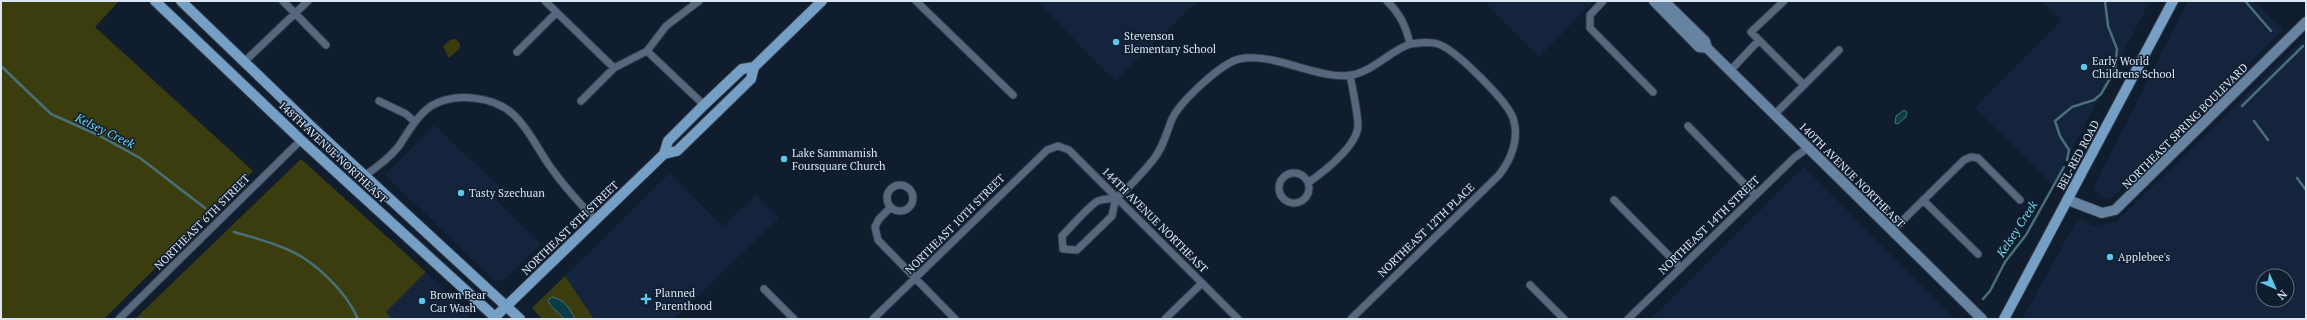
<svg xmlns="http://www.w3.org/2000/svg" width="2307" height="320" viewBox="0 0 2307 320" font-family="'PT Serif',serif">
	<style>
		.built { fill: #13243c; fill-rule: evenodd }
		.green { fill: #3b3d0f }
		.water { fill: #0a3d45; stroke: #497079 }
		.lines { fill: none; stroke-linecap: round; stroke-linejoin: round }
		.stream { stroke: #497079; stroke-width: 2.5 }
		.street-casing { stroke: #303846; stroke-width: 9 }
		.secondary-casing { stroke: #303846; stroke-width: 12 }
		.primary-casing { stroke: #303846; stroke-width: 12 }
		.street { stroke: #57687e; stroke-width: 7 }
		.secondary { stroke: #6683a2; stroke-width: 10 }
		.primary { stroke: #769fc6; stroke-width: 10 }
		.poi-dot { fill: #5cc7e8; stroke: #0f1d2f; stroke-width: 1.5 }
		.labels { text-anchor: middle; stroke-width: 3; stroke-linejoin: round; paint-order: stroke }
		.poi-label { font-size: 11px; fill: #dce6f2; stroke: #0f1d2f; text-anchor: start }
		.street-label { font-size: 11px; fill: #dce6f2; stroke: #0f1d2f }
		.water-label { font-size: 12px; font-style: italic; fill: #75d7e8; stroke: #0f1d2f }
	</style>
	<rect width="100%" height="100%" fill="#0f1d2f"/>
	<path class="built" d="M1037,1h161l-83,80z
		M1484,1h110l-55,56z
		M2042,1h108l-97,184 -78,-77 86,-87z
		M2188,1h66l29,29 -173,170 -11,-5 -6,-7z
		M2306,37v282h-284l56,-101 16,8 23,-5zM2263,276h24v24h-24z
		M434,125l66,62 -8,9 49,48 -36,35 -10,2 -110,-106z
		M1804,167l151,152h-304l125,-124z
		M670,173l53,54 33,-32 23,23 -105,101h-80l-29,-43z
		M426,272l43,42 -5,5h-72l-7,-7z"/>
	<path class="green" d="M1,1h118l-24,26 158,144 -149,148h-103z
		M456,39l4,5 -1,5 -10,9 -6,-12 7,-6z
		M301,159l125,113 -40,40 6,7h-257z
		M565,276l29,43h-52l-10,-11z"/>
	<path class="water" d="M1904,110l3,2 -1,5 -8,7 -3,-1 1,-7z
		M552,297c12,2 18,12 23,22h-11c-5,-7 -14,-11 -16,-19z"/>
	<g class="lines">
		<path class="stream" d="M2245,1l26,30
			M1,66l50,48 47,21 42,23 65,50
			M2242,106l61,-60
			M2254,121l14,19
			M2067,160l2,-10 -9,-14 -5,-15 17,-14 22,-7 7,-6 14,-24 2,-21 -9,-23 -3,-25
			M2297,178l9,12
			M234,232c17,5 34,9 50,16 29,11 62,43 74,71
			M1983,299l7,-8 15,-29 21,-27 38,-68"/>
		<g class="street-casing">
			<path id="street" d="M283,1l43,44
				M545,1l69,67
				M916,1l97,94
				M1603,1l-13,14v13l63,64
				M1759,40l45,45
				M647,51l57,54
				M517,52l39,-39
				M244,62l64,-61
				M1730,71l29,-31 -8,-8 33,-31
				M379,101l27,13 9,8
				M581,101l33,-33 33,-17 19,-25 33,-25
				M1774,115l65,-65
				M1688,126l67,69
				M1279 188a15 15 0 1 1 30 0a15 15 0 1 1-30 0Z
				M364,176c12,-8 26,-19 35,-30 9,-14 18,-30 32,-40 24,-14 63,-10 83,9 15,14 23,33 35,50 14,20 30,38 47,55
				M1309,182c16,-11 49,-37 49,-57 -1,-17 -5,-34 -8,-50
				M887 198a13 13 0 1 1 26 0a13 13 0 1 1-26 0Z
				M1116,197l-4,19 -35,34 -14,-1 -1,-13c11,-11 22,-25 34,-34 6,-4 15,-2 21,-5 10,-7 28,-27 36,-37 10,-12 13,-26 19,-41 8,-17 48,-55 67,-60 33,-8 81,22 113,16 21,-4 38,-24 58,-31
				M1614,200l67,68
				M1923,200l55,54
				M891,207l-12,12 -4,8 3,13 77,79
				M1892,231l72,-71 7,-3 7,1 42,42
				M1530,285l34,34
				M764,289l30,30
				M119,319l182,-179
				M873,319l168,-163 6,-6 11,-4 11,4 169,169
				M1165,319l37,-36
				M1351,319l148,-144c12,-15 21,-37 14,-57 -6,-17 -58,-69 -75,-74 -9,-3 -19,-1 -28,0 -4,-18 -10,-30 -23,-43
				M1628,319l167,-162 13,-9"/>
		</g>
		<g class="secondary-casing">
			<path id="secondary" d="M1654,1l45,46 8,1
				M1664,1l41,40 2,7 275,271
				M2068,200l34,13 13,-3 191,-188"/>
		</g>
		<g class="primary-casing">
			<path id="primary" d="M155,1l146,139 196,179
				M181,1l131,126 208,192
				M664,154l13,-3 74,-72 3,-12 68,-66
				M495,317l169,-163 4,-13 36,-36 38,-36 12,-2
				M2004,319l169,-318"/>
		</g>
		<use href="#street" class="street"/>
		<use href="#secondary" class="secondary"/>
		<use href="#primary" class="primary"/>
	</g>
	<g class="poi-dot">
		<circle cx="1116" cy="42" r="4"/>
		<circle cx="2084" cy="67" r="4"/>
		<circle cx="784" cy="159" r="4"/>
		<circle cx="461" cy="193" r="4"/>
		<circle cx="2110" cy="257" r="4"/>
		<path d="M644 293h4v4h4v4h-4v4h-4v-4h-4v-4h4z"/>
		<circle cx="422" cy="301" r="4"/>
	</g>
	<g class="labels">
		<g class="poi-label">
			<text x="1124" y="40">Stevenson<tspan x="1124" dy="13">Elementary School</tspan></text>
			<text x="2092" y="65">Early World<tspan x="2092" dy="13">Childrens School</tspan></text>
			<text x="792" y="157">Lake Sammamish<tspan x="792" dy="13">Foursquare Church</tspan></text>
			<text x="469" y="197">Tasty Szechuan</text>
			<text x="2118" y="261">Applebee's</text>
			<text x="655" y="297">Planned<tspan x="655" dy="13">Parenthood</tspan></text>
			<text x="430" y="299">Brown Bear<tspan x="430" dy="13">Car Wash</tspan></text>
		</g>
		<g class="street-label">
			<text transform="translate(2185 126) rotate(-45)" y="4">NORTHEAST SPRING BOULEVARD</text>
			<text transform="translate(333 152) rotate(43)" y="4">148TH AVENUE NORTHEAST</text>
			<text transform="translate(2078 155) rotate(-62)" y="4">BEL-RED ROAD</text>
			<text transform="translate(1852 175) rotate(45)" y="4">140TH AVENUE NORTHEAST</text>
			<text transform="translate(1155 220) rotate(45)" y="4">144TH AVENUE NORTHEAST</text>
			<text transform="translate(202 222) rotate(-45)" y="4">NORTHEAST 6TH STREET</text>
			<text transform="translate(955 224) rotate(-45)" y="4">NORTHEAST 10TH STREET</text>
			<text transform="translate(1709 225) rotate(-44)" y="4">NORTHEAST 14TH STREET</text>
			<text transform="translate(570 228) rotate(-44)" y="4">NORTHEAST 8TH STREET</text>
			<text transform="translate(1426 230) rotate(-44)" y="4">NORTHEAST 12TH PLACE</text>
		</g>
		<g class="water-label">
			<text transform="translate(105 131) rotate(26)" y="4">Kelsey Creek</text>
			<text transform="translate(2017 229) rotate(-57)" y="4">Kelsey Creek</text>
		</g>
	</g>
	<rect width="2307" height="320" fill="none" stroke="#dce6f2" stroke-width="4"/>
	<g transform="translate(2275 288) rotate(135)"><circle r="19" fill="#0f1d2f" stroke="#616d7d"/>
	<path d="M0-3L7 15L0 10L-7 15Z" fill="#5cc7e8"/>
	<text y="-6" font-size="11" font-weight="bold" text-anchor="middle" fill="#dce6f2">N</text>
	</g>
</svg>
